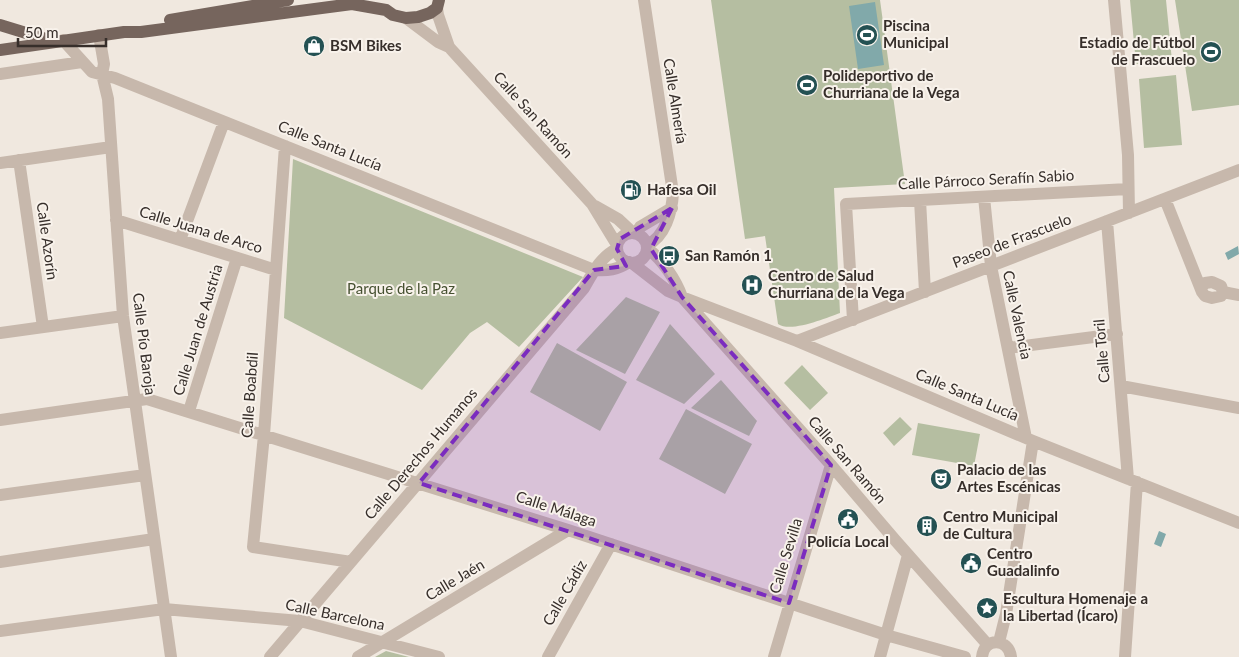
<svg xmlns="http://www.w3.org/2000/svg" width="1239" height="657" viewBox="0 0 1239 657" font-family="Lato,sans-serif">
	<style>
		.green { fill: #b5bea1 }
		.water { fill: #81a9aa }
		.lines { fill: none; stroke-linecap: round; stroke-linejoin: round }
		.minor { stroke: #c7b8ac; stroke-width: 12 }
		.major { stroke: #76655d; stroke-width: 12 }
		.marked { fill: #7b2cbf; fill-opacity: 0.2; stroke: #7b2cbf; stroke-width: 4; stroke-dasharray: 10 6; stroke-linejoin: round }
		.labels { text-anchor: middle; stroke-width: 4; stroke-linejoin: round; paint-order: stroke }
		.poi-label { font-size: 15px; font-weight: bold; fill: #362e2a; stroke: #f8f2eb; text-anchor: start }
		.street-label { font-size: 15px; fill: #362e2a; stroke: #f8f2eb }
		.park-label { font-size: 15px; fill: #465131; stroke: #f8f2eb }
	</style>
	<rect width="100%" height="100%" fill="#f0e8df"/>
	<path class="green" d="M711,0h169l25,184 -71,4 6,125c-14,5 -49,20 -62,11l-13,-88 -20,3z
		M1130,0h36l6,61 -36,3z
		M1175,0h64v105l-47,6z
		M1176,75l6,70 -38,3 -5,-69z
		M293,159l290,118 -64,70 -32,-25 -17,11 -48,57 -138,-72z
		M626,297l34,15 -35,62 -49,-24z
		M670,324l45,50 -31,30 -48,-24z
		M557,343l70,39 -27,49 -70,-39z
		M802,365l26,28 -18,17 -26,-27z
		M721,380l36,41 -8,15 -58,-28z
		M686,409l66,35 -27,50 -66,-35z
		M900,417l12,12 -18,17 -11,-13z
		M918,423l62,11 -6,32 -62,-11z
		M386,651l23,6h-34z"/>
	<path class="water" d="M875,2l9,63 -26,4 -9,-63z
		M1238,246l1,8 -11,6 -3,-7z
		M1159,531l7,3 -5,13 -7,-3z"/>
	<g class="lines">
		<path class="minor" d="M644,0l29,193c-1,19 -8,44 -26,52
			M1114,0l14,155 1,58
			M437,8l1,7 11,32 143,157 25,41
			M406,18l32,24 11,5
			M99,35l5,29 -2,10 6,25 15,217 48,341
			M63,40l29,32 23,6 479,192c14,1 23,0 35,-8
			M0,74l82,-12
			M285,146l-21,289 -11,112 98,15
			M19,160l24,167
			M0,163l111,-16
			M984,197l7,69 35,172
			M1165,199l37,93 3,4 7,2 9,-2 2,-4
			M920,200l5,92
			M595,206l23,13 15,14
			M116,220l160,50
			M1107,221l21,258
			M636,233l4,-6 32,-19
			M617 248a15 15 0 1 1 30 0a15 15 0 1 1-30 0Z
			M180,240l44,-118
			M647,248c15,11 29,32 35,49l149,168 64,75 93,105
			M632,263l36,28 14,6 115,44 236,100 206,82
			M1201,288l4,-5 7,-1 9,4 2,6
			M1223,292l16,3
			M853,320l-7,-116 282,-15
			M0,333l123,-17
			M797,341l442,-171
			M1008,348l109,-14
			M1121,386l118,22
			M189,411l48,-153
			M0,420l147,-21 421,131 318,105 79,22
			M0,495l145,-20
			M0,562l154,-23
			M0,631l164,-22 136,12 139,36
			M999,642l7,-28 27,-173
			M270,657l314,-369c8,-14 17,-32 33,-39
			M358,657l210,-127
			M548,657l63,-113
			M774,657l57,-192
			M880,657l28,-102
			M982,657c2,-20 27,-19 29,0
			M1125,657l12,-175"/>
		<path class="major" d="M170,20l118,-20
			M0,25l49,15
			M0,50l124,-18h17l211,-28 34,6 7,5 13,3 12,-1 12,-4 7,-5 2,-8"/>
	</g>
	<path class="marked" d="M672,208l-21,41 31,48 149,168 -42,138 -370,-120 175,-213 32,-4 -9,-17 3,-10z"/>
	<defs>
		<g id="stadium-disc" transform="scale(1.125)"><circle r="9.5" fill="#245153" stroke="#f8f2eb"/><path d="M0-5a6.5 5 0 1 0 0 10a6.5 5 0 1 0 0-10ZM-3.5-1.8h7v3.6h-7Z" fill="#fff"/></g>
		<g id="shop-disc" transform="scale(1.125)"><circle r="9.5" fill="#245153" stroke="#f8f2eb"/><path d="M-5-2.5h2.3a2.7 3.5 0 0 1 5.4 0H5L5.5 6h-11ZM-1.5-2.5h3a1.5 2.3 0 0 0-3 0Z" fill="#fff"/></g>
		<g id="fuel-disc" transform="scale(1.125)"><circle r="9.5" fill="#245153" stroke="#f8f2eb"/><path d="M-5.5-6h7V0h2V4h1.3V-2.5L3-4.5l.8-.8L6-3V5H2.5V1h-1V6h-7ZM-4.2-4.7v3.2H.2V-4.7Z" fill="#fff"/></g>
		<g id="bus-disc" transform="scale(1.125)"><circle r="9.5" fill="#245153" stroke="#f8f2eb"/><path d="M-5-6H5V4H4V6H2V4H-2V6H-4V4H-5ZM-3.5-4V0h7V-4ZM-3.5 1.2v1.5H-2V1.2ZM2 1.2v1.5H3.5V1.2Z" fill="#fff"/></g>
		<g id="hospital-disc" transform="scale(1.125)"><circle r="9.5" fill="#245153" stroke="#f8f2eb"/><path d="M-5-5h3v3.5h4V-5h3V5h-3V1.5h-4V5h-3Z" fill="#fff"/></g>
		<g id="theatre-disc" transform="scale(1.125)"><circle r="9.5" fill="#245153" stroke="#f8f2eb"/><path d="M-5-5.5Q0-4 5-5.5V0Q5 5 0 6Q-5 5-5 0ZM-3.3-2.5H-1v1.5H-3.3ZM1-2.5H3.3v1.5H1ZM-2.8 1Q0 5.5 2.8 1Z" fill="#fff"/></g>
		<g id="civic-disc" transform="scale(1.125)"><circle r="9.5" fill="#245153" stroke="#f8f2eb"/><path d="M-.6-6.5H3V-4.5H.6V-3L4-1V1h2V6H-6V1h2V-1L-.6-3ZM-1.2 2.5V6h2.4V2.5Z" fill="#fff"/></g>
		<g id="building-disc" transform="scale(1.125)"><circle r="9.5" fill="#245153" stroke="#f8f2eb"/><path d="M-4-6H4V6H1V3H-1V6H-4ZM-2.5-4.3h1.7v1.8h-1.7ZM.8-4.3h1.7v1.8H.8ZM-2.5-1h1.7V.8h-1.7ZM.8-1h1.7V.8H.8Z" fill="#fff"/></g>
		<g id="sight-disc" transform="scale(1.125)"><circle r="9.5" fill="#245153" stroke="#f8f2eb"/><path d="M0-6L1.8-2.2L6-1.7L2.9 1.2L3.7 5.4L0 3.3L-3.7 5.4L-2.9 1.2L-6-1.7L-1.8-2.2Z" fill="#fff"/></g>
	</defs>
	<g fill-rule="evenodd">
		<use href="#stadium-disc" x="867" y="35"/>
		<use href="#shop-disc" x="314" y="46"/>
		<use href="#stadium-disc" x="1211" y="52"/>
		<use href="#stadium-disc" x="807" y="85"/>
		<use href="#fuel-disc" x="631" y="190"/>
		<use href="#bus-disc" x="669" y="256"/>
		<use href="#hospital-disc" x="752" y="285"/>
		<use href="#theatre-disc" x="941" y="479"/>
		<use href="#civic-disc" x="848" y="519"/>
		<use href="#building-disc" x="927" y="526"/>
		<use href="#civic-disc" x="971" y="563"/>
		<use href="#sight-disc" x="987" y="608"/>
	</g>
	<g class="labels">
		<g class="poi-label">
			<text x="883" y="31">Piscina<tspan x="883" dy="17">Municipal</tspan></text>
			<text x="1195" y="48" text-anchor="end">Estadio de Fútbol<tspan x="1195" dy="17">de Frascuelo</tspan></text>
			<text x="330" y="51">BSM Bikes</text>
			<text x="823" y="81">Polideportivo de<tspan x="823" dy="17">Churriana de la Vega</tspan></text>
			<text x="647" y="195">Hafesa Oil</text>
			<text x="685" y="261">San Ramón 1</text>
			<text x="768" y="281">Centro de Salud<tspan x="768" dy="17">Churriana de la Vega</tspan></text>
			<text x="957" y="475">Palacio de las<tspan x="957" dy="17">Artes Escénicas</tspan></text>
			<text x="943" y="522">Centro Municipal<tspan x="943" dy="17">de Cultura</tspan></text>
			<text x="848" y="547" text-anchor="middle">Policía Local</text>
			<text x="987" y="559">Centro<tspan x="987" dy="17">Guadalinfo</tspan></text>
			<text x="1003" y="604">Escultura Homenaje a<tspan x="1003" dy="17">la Libertad (Ícaro)</tspan></text>
		</g>
		<g class="street-label">
			<text transform="translate(675 101) rotate(81)" y="5">Calle Almería</text>
			<text transform="translate(533 115) rotate(48)" y="5">Calle San Ramón</text>
			<text transform="translate(330 146) rotate(22)" y="5">Calle Santa Lucía</text>
			<text transform="translate(986 180) rotate(-3)" y="5">Calle Párroco Serafín Sabio</text>
			<text transform="translate(201 230) rotate(17)" y="5">Calle Juana de Arco</text>
			<text transform="translate(47 241) rotate(82)" y="5">Calle Azorín</text>
			<text transform="translate(1012 241) rotate(-21)" y="5">Paseo de Frascuelo</text>
			<text transform="translate(1017 315) rotate(78)" y="5">Calle Valencia</text>
			<text transform="translate(198 330) rotate(-73)" y="5">Calle Juan de Austria</text>
			<text transform="translate(144 344) rotate(83)" y="5">Calle Pío Baroja</text>
			<text transform="translate(1102 351) rotate(-95)" y="5">Calle Toril</text>
			<text transform="translate(250 395) rotate(-86)" y="5">Calle Boabdil</text>
			<text transform="translate(967 395) rotate(23)" y="5">Calle Santa Lucía</text>
			<text transform="translate(421 454) rotate(-50)" y="5">Calle Derechos Humanos</text>
			<text transform="translate(847 460) rotate(49)" y="5">Calle San Ramón</text>
			<text transform="translate(556 509) rotate(18)" y="5">Calle Málaga</text>
			<text transform="translate(786 556) rotate(-73)" y="5">Calle Sevilla</text>
			<text transform="translate(455 580) rotate(-31)" y="5">Calle Jaén</text>
			<text transform="translate(565 593) rotate(-60)" y="5">Calle Cádiz</text>
			<text transform="translate(335 615) rotate(12)" y="5">Calle Barcelona</text>
		</g>
		<g class="park-label">
			<text x="401" y="294">Parque de la Paz</text>
		</g>
	</g>
	<path d="M18 38v8h88v-8" fill="none" stroke="#362e2a" stroke-width="2.5"/>
	<text x="25" y="38" font-size="15" fill="#362e2a" stroke="#f8f2eb" stroke-width="4" paint-order="stroke">50 m</text>
</svg>
